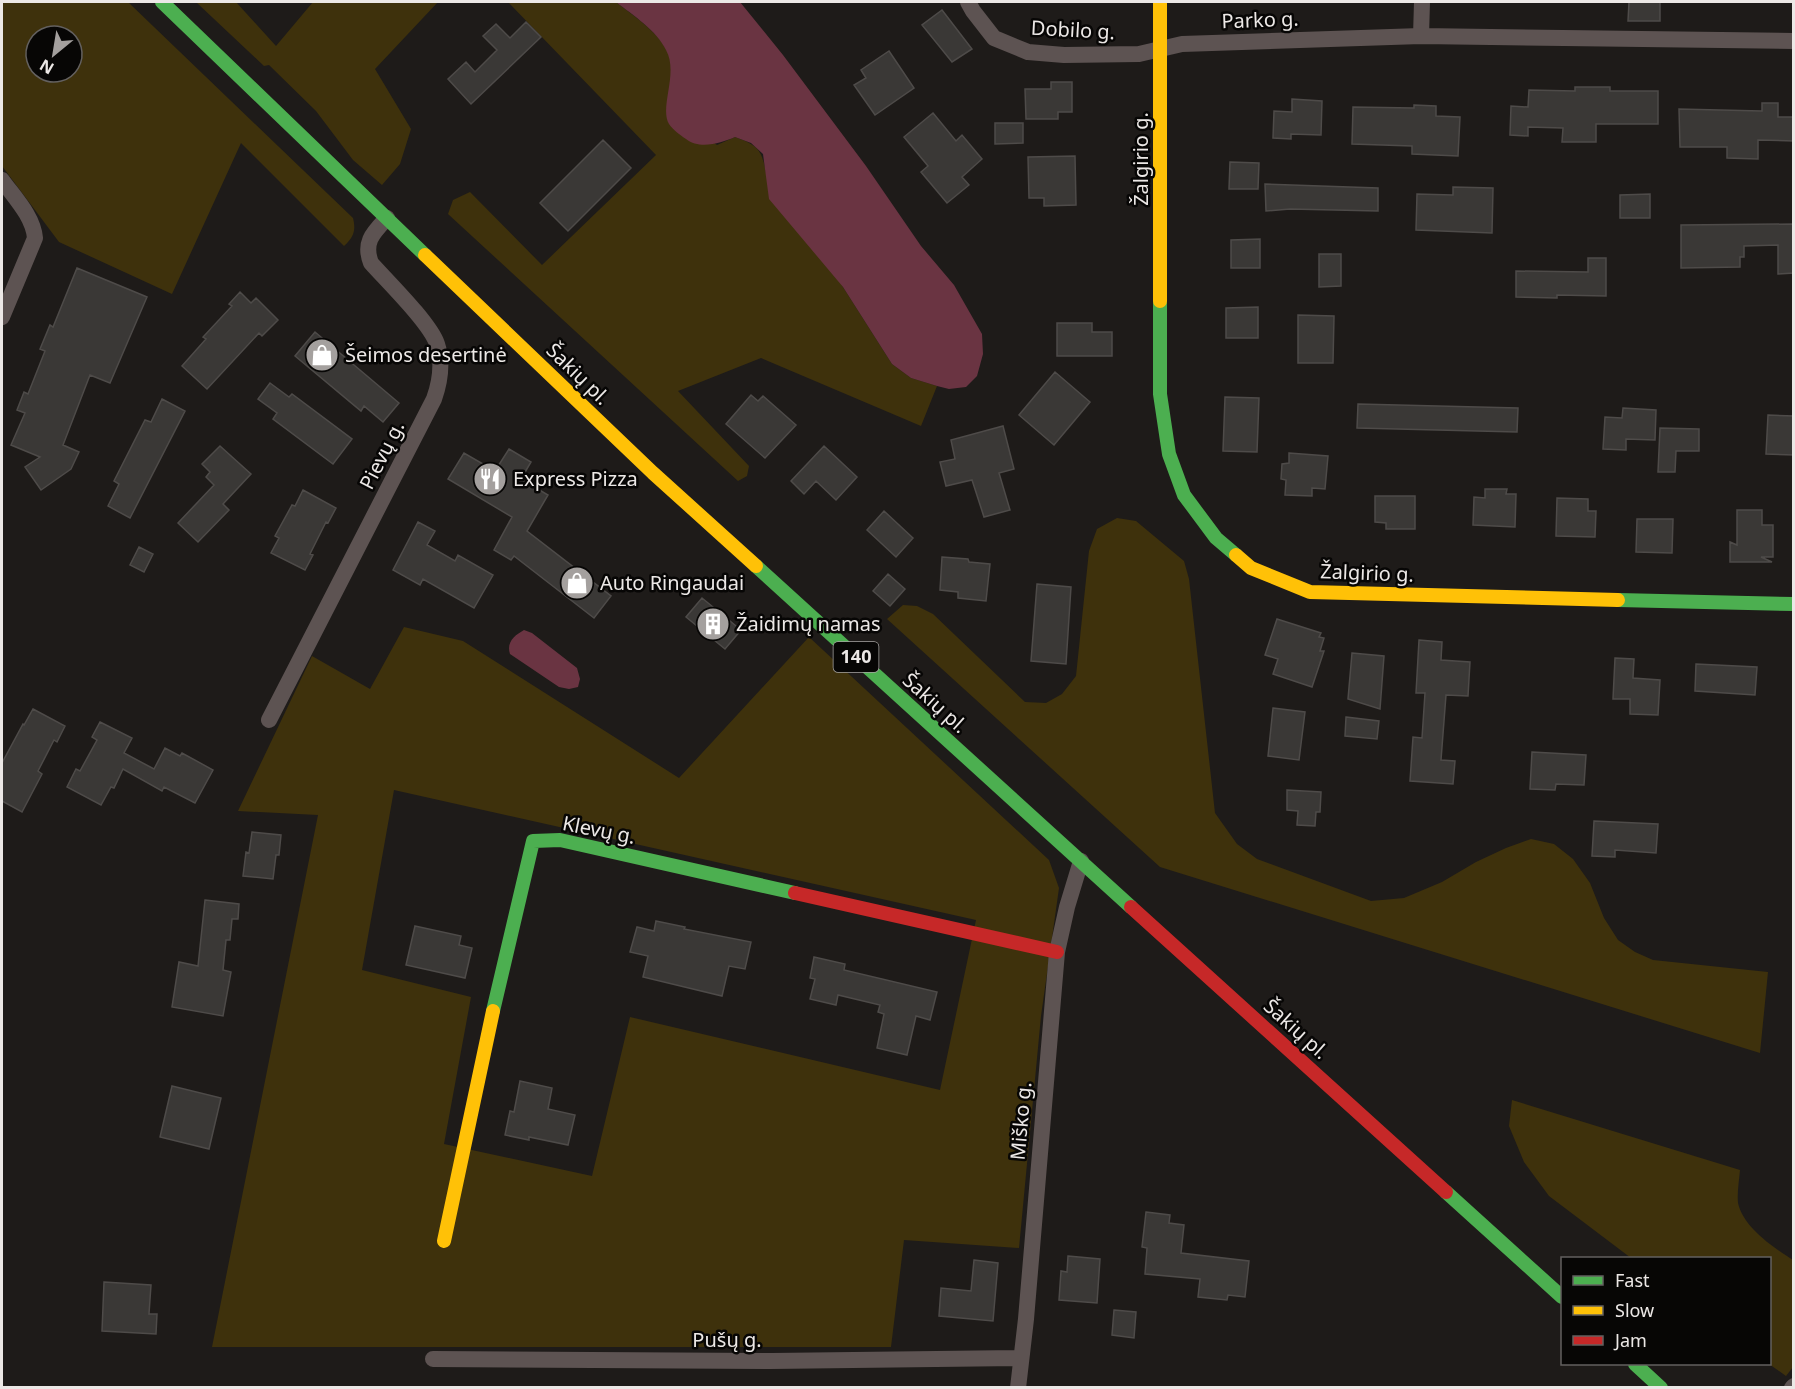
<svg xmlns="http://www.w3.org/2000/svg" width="1795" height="1389" viewBox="0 0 1795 1389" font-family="'Noto Sans',sans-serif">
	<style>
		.green { fill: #3e310c; fill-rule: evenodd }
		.water { fill: #6a3442 }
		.building { fill: #3a3836; stroke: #4e4b49; stroke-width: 1.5 }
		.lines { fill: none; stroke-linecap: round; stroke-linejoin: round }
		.street { stroke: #5d5352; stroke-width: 16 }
		.fast { stroke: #4caf50; stroke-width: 14 }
		.slow { stroke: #ffc107; stroke-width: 14 }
		.jam { stroke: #c62828; stroke-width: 14 }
		.labels { text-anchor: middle; stroke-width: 5; stroke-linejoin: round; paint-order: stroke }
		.shield { fill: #070605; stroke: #a7a4a2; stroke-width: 1.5 }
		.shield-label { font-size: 18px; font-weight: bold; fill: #ece8e6 }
		.street-label { font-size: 20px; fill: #ece8e6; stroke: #070605 }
		.poi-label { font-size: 20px; fill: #ece8e6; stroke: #070605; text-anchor: start }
	</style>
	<rect width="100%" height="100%" fill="#1e1b19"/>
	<path class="green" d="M2,2h126l225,216c3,12 1,19 -9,28l-103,-103 -69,151 -113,-52 -57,-76zM36,36h36v36h-36z
		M196,2h40l40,44 37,-44h125l-63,67 36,60 -11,35 -18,21 -29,-25 -37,-49 -47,-46 -5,1z
		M508,2h108c21,17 56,38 56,68 0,13 -4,26 -5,39l50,36 18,-8c22,8 27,12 31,36l77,114 49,77 19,14 26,8 -16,40 -160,-68 -83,33 71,75 -2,10 -9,5 -290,-267 5,-14 17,-8 72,73 114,-110z
		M1117,518l19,3 48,40 5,18 26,234 22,31 20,15 114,42 33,-3 38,-16 34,-20 30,-14 25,-9 23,5 19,15 17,24 14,35 14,22 17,12 18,8 115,12 -8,81 -600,-186 -273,-248 16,-14 14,1 16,8 92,88 21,1 16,-9 14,-18 13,-125 8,-22z
		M404,627l59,14 216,137 130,-141 240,223 10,28 -18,128 -22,232 -115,-8 -13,107h-679l106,-532 -80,-4 74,-155 58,33zM394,790l582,130 -36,170 -310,-73 -38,159 -148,-32 27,-147 -109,-27z
		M1512,1100l228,70c-1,11 -3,23 -2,33 5,24 36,45 55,57v107l-7,9 -17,-12 1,-106h-139l-82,-62 -25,-34 -15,-36z"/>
	<path class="water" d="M616,2h124l43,53 83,111 55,80 33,39 28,49 1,20 -6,22 -11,11 -17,2 -12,-3 -26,-8 -19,-14 -49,-77 -74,-88 -6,-45 -12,-11 -16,-6c-14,6 -35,13 -49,2 -6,-4 -13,-9 -17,-15 -10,-17 10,-51 -3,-74 -10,-20 -32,-34 -50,-48z
		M524,630l8,3 45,35 3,11 -2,8 -9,2 -10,-2 -49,-33c-4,-12 5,-19 14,-24z"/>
	<path class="building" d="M1629,2h31v19h-32z
		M942,10l30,39 -20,13 -30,-37z
		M526,22l15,15 -70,67 -23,-25 18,-17 9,10 22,-22 -14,-14 13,-12 14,14z
		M889,51l25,37 -39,27 -21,-30 12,-7 -5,-8z
		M1051,82h21v30h-14v7h-32l-1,-30h26z
		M1575,87h35v4h48v33h-62v18h-34l1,-14 -35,-1v9l-18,-1 1,-29 17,1 1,-17 46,1z
		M1292,99l30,2 -1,34 -30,-1v5l-18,-1 1,-27 18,1z
		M1762,103h16v14h16v24l-36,-1v19l-31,-1v-11h-47l-1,-38 83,2z
		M1414,105l22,1v10l24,1 -2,39 -46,-2v-8l-60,-2 1,-37 61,1z
		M933,113l23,28 6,-6 20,24 -20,18 7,8 -22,18 -26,-31 7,-6 -24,-29z
		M995,123h28v20l-28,1z
		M603,140l28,28 -63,63 -28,-28z
		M1075,156l1,49 -32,1v-8h-15l-1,-41z
		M1230,162l29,1 -1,26h-29z
		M1265,184l113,4v23l-88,-2 -24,2z
		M1453,187l40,1 -1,45 -76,-3 1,-36 36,1z
		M1650,194v24h-30v-23z
		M1794,224v49l-16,1v-29l-34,1v11h-4v10l-59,1v-43z
		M1260,239v29h-29v-28z
		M1319,254h22v32l-22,1z
		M1588,258h18v38l-49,-1v3l-41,-1v-26l72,1z
		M77,268l70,29 -37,86 -20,-8 -27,70 16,7 -8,17 -30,21 -16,-23 15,-10 -29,-12 14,-32 -8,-3 7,-18 4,2 17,-43 -5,-2 10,-24 3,2z
		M240,292l11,11 5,-5 22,22 -16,16 -3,-3 -52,56 -25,-23 24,-27 -3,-2 29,-31 -3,-2z
		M1258,307v31h-32v-30z
		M1298,315l36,1 -1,47h-35z
		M1057,323h35v9h20v24h-55z
		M315,332l84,71 -16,19 -19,-16 -3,5 -66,-55z
		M1055,372l35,30 -36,43 -35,-30z
		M270,383l19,14 3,-3 60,45 -19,25 -60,-45 4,-6 -19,-14z
		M751,395l7,6 5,-5 33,29 -31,33 -39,-34z
		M1225,397l34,1 -2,54 -34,-1z
		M162,399l23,12 -55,107 -22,-12 11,-22 -5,-3 31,-61 6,2z
		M1358,404l160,4 -1,24 -160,-4z
		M1623,408l33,2 -1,30 -29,-1v11l-23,-1 2,-32 17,1z
		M1768,415l26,1v39l-28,-1z
		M1003,426l11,43 -15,4 11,37 -26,7 -12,-37 -26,6 -6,-24 15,-3 -4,-19z
		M1660,428l39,1v22h-23l-1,21h-17z
		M220,446l31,28 -28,30 6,6 -31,32 -20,-19 36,-38 -8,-8 4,-5 -8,-8z
		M824,446l33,31 -21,23 -20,-19 -12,13 -13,-13z
		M509,449l22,13 -10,17 27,16 -21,36 84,65 -17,22 -80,-62 -3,4 -17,-10 18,-33 -64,-38 16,-26 31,18z
		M1289,453l39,3 -3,33 -13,-1v8l-27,-1 1,-15 -5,-1 1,-15 7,-1z
		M1485,489h22l-1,5h10l-1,33 -42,-2 1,-28 11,1z
		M303,490l33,18 -8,15 -2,-1 -16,32 3,1 -8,15 -34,-17 8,-15 -4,-2 17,-31 3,1z
		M1375,496h40v33h-29v-6l-11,-1z
		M1557,498l31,1v12h8l-1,26 -39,-1z
		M1737,510h25v15h11v32h-12l11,5h-42v-20l7,3z
		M884,511l29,27 -17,19 -29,-27z
		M1637,519h36l-1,34 -36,-1z
		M418,522l17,9 -8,14 28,16 3,-6 35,20 -19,33 -51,-29 -3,6 -27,-15z
		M139,547l14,7 -9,18 -14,-7z
		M942,557l26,2 1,3 21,2 -4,37 -28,-3v-6l-18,-2z
		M888,574l17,15 -15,17 -17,-15z
		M1037,584l34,3 -5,77 -35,-3z
		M702,598l39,32 -16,19 -39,-32z
		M1277,619l44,14 -2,4 5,1 -4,13h4l-12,36 -39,-13 5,-15 -13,-4z
		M1419,640l23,2 -1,18 29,2 -2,34 -22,-1 -5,65 14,1 -2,23 -43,-3 3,-44 9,1 3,-45h-9z
		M1352,653l32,3 -4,53 -32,-10z
		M1615,658l19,1 -1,19 27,2 -2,35 -28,-1v-15h-17z
		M1696,664l61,3 -2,28 -60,-4z
		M1273,708l32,4 -6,48 -31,-4z
		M33,709l32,17 -8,16 -3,-2 -16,31 4,3 -20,38 -20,-11v-38l21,-39 1,1z
		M1346,717l33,4 -2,18 -32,-3z
		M100,722l32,16 -8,15 30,16 11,-21 15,8 2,-3 31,17 -18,33 -31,-16 -2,4 -39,-22 -9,19 -3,-1 -10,18 -34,-18 9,-18 4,2 17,-31 -5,-3z
		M1532,752l54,3 -2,30 -28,-1 -1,6 -25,-1z
		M1287,790l34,2 -1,20h-4l-1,14 -18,-1 1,-14 -11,-1z
		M1594,821l64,3 -2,29 -41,-3v7l-23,-1z
		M252,832l29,3 -2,20h-3l-3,24 -30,-3 3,-24 3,1z
		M205,900l34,4 -1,15h-6l-2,21h-4l-3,30 8,2 -8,44 -51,-9 7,-45 19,4z
		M656,921l29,6 -1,2 67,13 -6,27 -16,-3 -7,30 -79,-19 5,-21 -18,-4 7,-25 17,4z
		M415,926l46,10 -2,9 13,3 -7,30 -59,-13z
		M814,957l31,7 -1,6 93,22 -7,28 -14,-4 -9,39 -30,-7 7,-34 -6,-2 2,-7 -42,-10 -2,10 -26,-6 5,-20 -5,-1z
		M520,1081l32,7 -4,21 27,6 -7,30 -39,-8v3l-24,-5 5,-24 4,1z
		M172,1086l49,12 -12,51 -49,-12z
		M1146,1212l24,3 -1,8 15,2 -3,28 68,8 -4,36 -17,-2 -1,5 -29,-3 2,-18 -55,-5 2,-26 -5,-1z
		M1068,1256l32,3 -3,44 -38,-3 2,-29 6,1z
		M974,1260l24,3 -5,58 -54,-5 2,-28 30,3z
		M104,1282l47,3 -2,29h8l-1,20 -54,-3z
		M1114,1310l22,2 -2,26 -22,-3z"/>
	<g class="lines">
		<path class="street" d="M968,2l5,9 21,27 34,14 36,3 75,-1 43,-10 239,-8 373,5
			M1421,36l1,-34
			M2,180c12,17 31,36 33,58l-33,79
			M269,720l165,-321c6,-17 9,-37 3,-55 -7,-21 -50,-63 -66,-81 -8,-21 2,-30 16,-45
			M433,1359l338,2 250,-3
			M1018,1388l8,-69 31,-367 10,-45 14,-46
			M1792,1388l2,-2"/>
		<path class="fast" d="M162,2l263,253
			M1160,301v93l9,60 15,41 32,43 20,17
			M756,566l375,341
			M1618,600l176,4
			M493,1011l40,-170 27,-1 235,53
			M1446,1192l116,105
			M1635,1364l26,24"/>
		<path class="slow" d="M1160,2v299
			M425,255l228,218 103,93
			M1236,555l15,13 59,24 308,8
			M444,1241l49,-230"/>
		<path class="jam" d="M795,893l262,59
			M1131,907l315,285"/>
	</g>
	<defs>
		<g id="shop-disc" transform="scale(1.725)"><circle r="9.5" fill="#a4a09e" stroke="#070605"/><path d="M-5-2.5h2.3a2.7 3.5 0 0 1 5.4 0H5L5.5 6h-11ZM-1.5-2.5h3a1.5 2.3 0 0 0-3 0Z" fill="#fff"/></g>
		<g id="restaurant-disc" transform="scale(1.725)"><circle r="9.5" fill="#a4a09e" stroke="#070605"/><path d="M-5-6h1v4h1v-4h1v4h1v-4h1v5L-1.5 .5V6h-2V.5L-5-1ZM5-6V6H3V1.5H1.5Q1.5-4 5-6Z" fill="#fff"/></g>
		<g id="building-disc" transform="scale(1.725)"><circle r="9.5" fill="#a4a09e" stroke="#070605"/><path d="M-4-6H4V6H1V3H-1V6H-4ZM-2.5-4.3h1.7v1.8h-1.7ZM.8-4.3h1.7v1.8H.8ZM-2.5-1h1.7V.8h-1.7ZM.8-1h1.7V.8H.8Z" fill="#fff"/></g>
	</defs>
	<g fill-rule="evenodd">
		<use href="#shop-disc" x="322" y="355"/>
		<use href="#restaurant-disc" x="490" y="479"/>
		<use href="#shop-disc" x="577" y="583"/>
		<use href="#building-disc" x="713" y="624"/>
	</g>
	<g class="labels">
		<rect class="shield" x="833.5" y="642" width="45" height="30" rx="4.5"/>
		<g class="shield-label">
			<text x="856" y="663">140</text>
		</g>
		<g class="street-label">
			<text transform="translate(1260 20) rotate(-2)" y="7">Parko g.</text>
			<text transform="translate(1073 30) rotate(3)" y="7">Dobilo g.</text>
			<text transform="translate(1141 159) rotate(-90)" y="7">Žalgirio g.</text>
			<text transform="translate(578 374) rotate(44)" y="7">Šakių pl.</text>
			<text transform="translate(382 455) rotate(-63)" y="7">Pievų g.</text>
			<text transform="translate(1367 573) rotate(2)" y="7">Žalgirio g.</text>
			<text transform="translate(935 703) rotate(42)" y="7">Šakių pl.</text>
			<text transform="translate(599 830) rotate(11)" y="7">Klevų g.</text>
			<text transform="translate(1296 1029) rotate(42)" y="7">Šakių pl.</text>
			<text transform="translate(1021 1121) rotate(-85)" y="7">Miško g.</text>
			<text x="727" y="1347">Pušų g.</text>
		</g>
		<g class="poi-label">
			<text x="345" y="362">Šeimos desertinė</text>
			<text x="513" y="486">Express Pizza</text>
			<text x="600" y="590">Auto Ringaudai</text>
			<text x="736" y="631">Žaidimų namas</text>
		</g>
	</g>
	<rect width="1795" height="1389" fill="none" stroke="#ece8e6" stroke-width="6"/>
	<rect x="1561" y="1257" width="210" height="108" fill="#070605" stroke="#63605f" stroke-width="1.5"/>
	<rect x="1573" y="1276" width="30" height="9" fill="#4caf50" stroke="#63605f" stroke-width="1.5"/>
	<text x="1615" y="1287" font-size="18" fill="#ece8e6">Fast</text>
	<rect x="1573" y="1306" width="30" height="9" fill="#ffc107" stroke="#63605f" stroke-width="1.5"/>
	<text x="1615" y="1317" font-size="18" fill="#ece8e6">Slow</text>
	<rect x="1573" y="1336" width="30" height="9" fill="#c62828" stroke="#63605f" stroke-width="1.5"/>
	<text x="1615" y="1347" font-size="18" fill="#ece8e6">Jam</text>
	<g transform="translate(54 54) rotate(210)"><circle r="28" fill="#070605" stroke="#63605f" stroke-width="1.5"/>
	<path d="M0-4.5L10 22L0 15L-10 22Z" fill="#a4a09e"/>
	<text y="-9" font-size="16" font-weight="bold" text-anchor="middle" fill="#ece8e6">N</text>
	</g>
</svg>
